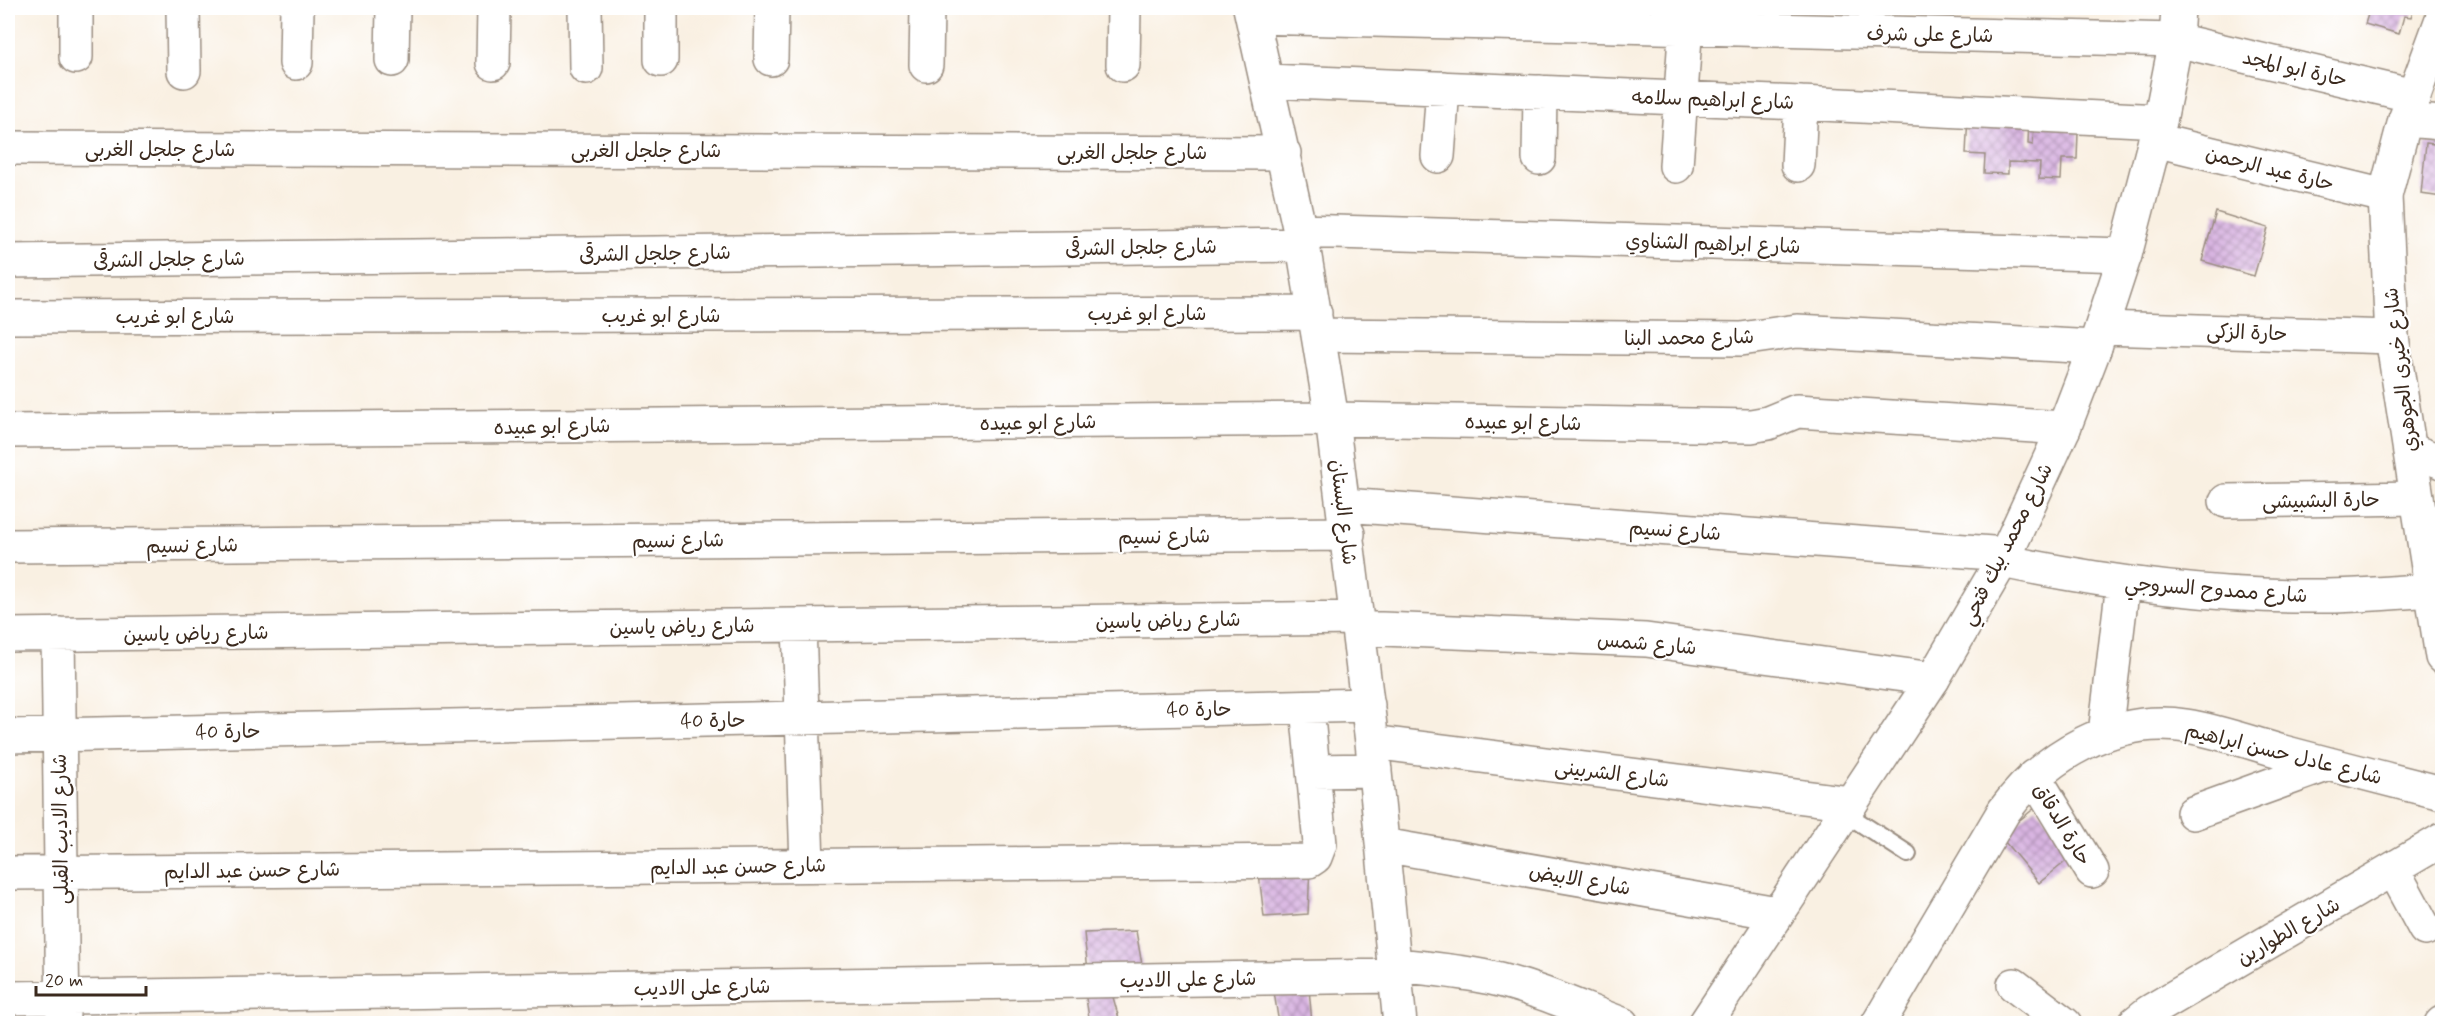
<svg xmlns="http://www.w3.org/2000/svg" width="2450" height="1031" viewBox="0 0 2450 1031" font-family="Mynerve,'Playpen Sans Arabic',sans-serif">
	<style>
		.building { fill: url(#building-cross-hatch) }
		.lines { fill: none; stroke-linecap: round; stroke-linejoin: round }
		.lane-casing { stroke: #9a8d80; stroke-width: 20 }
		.street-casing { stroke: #9a8d80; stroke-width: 36 }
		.secondary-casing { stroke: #9a8d80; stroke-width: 36 }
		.lane { stroke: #fff; stroke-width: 16 }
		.street { stroke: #fff; stroke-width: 33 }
		.secondary { stroke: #fff; stroke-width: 33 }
		.labels { text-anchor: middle; stroke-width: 4.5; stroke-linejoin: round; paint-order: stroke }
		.street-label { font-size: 20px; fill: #3b2a1e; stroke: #fff }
	</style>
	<defs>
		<pattern id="building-cross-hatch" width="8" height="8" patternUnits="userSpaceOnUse" patternTransform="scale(1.5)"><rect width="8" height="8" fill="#d9b5e2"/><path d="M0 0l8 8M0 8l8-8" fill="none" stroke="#b193b7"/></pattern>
	</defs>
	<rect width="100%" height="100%" fill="#fff"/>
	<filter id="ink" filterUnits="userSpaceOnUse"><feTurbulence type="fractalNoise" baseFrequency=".0167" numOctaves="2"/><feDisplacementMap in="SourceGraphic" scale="12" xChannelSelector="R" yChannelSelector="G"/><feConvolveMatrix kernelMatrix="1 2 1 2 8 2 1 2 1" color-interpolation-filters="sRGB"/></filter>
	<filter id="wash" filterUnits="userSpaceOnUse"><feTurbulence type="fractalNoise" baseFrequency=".008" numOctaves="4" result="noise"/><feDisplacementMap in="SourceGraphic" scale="24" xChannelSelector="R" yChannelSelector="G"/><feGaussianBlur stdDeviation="1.35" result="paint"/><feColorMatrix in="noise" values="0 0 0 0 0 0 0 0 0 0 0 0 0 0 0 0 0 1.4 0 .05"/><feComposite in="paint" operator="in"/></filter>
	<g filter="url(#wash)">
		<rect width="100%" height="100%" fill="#f9f0e2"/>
		<g id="blocks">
			<path class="building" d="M2370,8h44l-3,9 -7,-1 -5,18 -34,-10z
				M1968,115l61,4 -1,25 5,1 1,-25 44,13 -1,26h-15l-1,21 -22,-1 1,-16 -32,-1v12l-24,-1 1,-18 -19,-1z
				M2426,143l16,2v52l-21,-3z
				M2216,212l52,16 -14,48 -52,-15z
				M2036,807l39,47 -36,29 -39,-47z
				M1310,864l-2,50 -44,3 -6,-52z
				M1136,931l7,39 -55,1 -4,-38z
				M1309,988l3,36h-33l-5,-32z
				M1111,990l9,32 -30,2 -5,-32z"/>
		</g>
	</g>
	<g filter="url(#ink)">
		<use href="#blocks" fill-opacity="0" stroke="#9a8d80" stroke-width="1.5"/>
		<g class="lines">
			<g class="lane-casing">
				<path id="lane" d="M1845,813l63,41"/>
			</g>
			<g class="street-casing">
				<path id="street" d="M183,8l1,63
					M585,8l1,60
					M1250,8l53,237 29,174 40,323 28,282
					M1252,17l924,23 238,56
					M76,57v-49
					M771,59l1,-51
					M392,60l1,-52
					M661,60v-52
					M296,63l1,-55
					M493,63l1,-55
					M926,65l1,-57
					M1123,65l1,-57
					M1267,81l534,22 359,18
					M2405,120l37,3
					M2155,140l230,56
					M8,148l1276,5
					M1438,156l5,-68
					M1539,158l1,-66
					M1798,165l3,-62
					M1676,166l11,-158
					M1300,231l825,24
					M8,261l1295,-16
					M8,317l1307,-4
					M2102,328l290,9
					M1319,335l422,4 56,-8 298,16
					M8,431l1324,-12 419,7 17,-3 29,-12 267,17
					M2410,450l32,12
					M2226,501l191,-3
					M1344,505l662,49
					M8,546l1340,-12
					M2002,561c101,21 202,35 305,35 41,1 83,-3 124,-6
					M799,625l8,240
					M1358,628l288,12 287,39
					M58,634l5,390
					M8,635l1349,-17
					M2105,734l18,-151
					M8,736l1360,-31
					M1372,742l479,61
					M1313,771l62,-1
					M2034,776l58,95
					M2193,813l136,-49
					M1383,845l394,68
					M2393,870l32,59
					M8,873l1301,-12 6,-4 5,-13 -13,-137
					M1395,965c32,3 64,6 96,13 45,10 88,30 131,46
					M2014,985l51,39
					M8,998l1388,-22
					M1878,1024l126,-213c41,-56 110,-96 182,-85 32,5 65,17 97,26 53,14 106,28 159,41
					M2134,1024l15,-12 293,-172
					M2441,1024l1,-1"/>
			</g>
			<g class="secondary-casing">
				<path id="secondary" d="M2442,19l-37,101 -20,76 7,141 50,320
					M1705,1024l228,-345 73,-125 58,-126 31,-81 30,-92 35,-134 16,-81 2,-32"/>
			</g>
			<use href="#lane" class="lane"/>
			<use href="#street" class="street"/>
			<use href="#secondary" class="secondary"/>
		</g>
	</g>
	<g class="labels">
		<g class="street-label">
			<text transform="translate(1930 34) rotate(1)" y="7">شارع على شرف</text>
			<text transform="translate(2295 68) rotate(13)" y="7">حارة ابو المجد</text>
			<text transform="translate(1713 99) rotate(2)" y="7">شارع ابراهيم سلامه</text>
			<text x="160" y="156">شارع جلجل الغربى</text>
			<text x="646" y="157">شارع جلجل الغربى</text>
			<text x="1132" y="159">شارع جلجل الغربى</text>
			<text transform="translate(2270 168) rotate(14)" y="7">حارة عبد الرحمن</text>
			<text transform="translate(1713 243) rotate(2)" y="7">شارع ابراهيم الشناوي</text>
			<text transform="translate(1141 247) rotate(-1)" y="7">شارع جلجل الشرقى</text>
			<text transform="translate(655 253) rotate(-1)" y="7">شارع جلجل الشرقى</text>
			<text transform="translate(169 259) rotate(-1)" y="7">شارع جلجل الشرقى</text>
			<text x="1147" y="320">شارع ابو غريب</text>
			<text x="661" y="322">شارع ابو غريب</text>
			<text x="175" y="323">شارع ابو غريب</text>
			<text transform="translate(2247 332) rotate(2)" y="7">حارة الزكى</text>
			<text transform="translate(1689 337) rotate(-1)" y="7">شارع محمد البنا</text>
			<text transform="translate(2400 370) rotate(-97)" y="7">شارع خيرى الجوهري</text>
			<text transform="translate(1038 422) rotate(-1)" y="7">شارع ابو عبيده</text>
			<text transform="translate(1523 422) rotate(1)" y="7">شارع ابو عبيده</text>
			<text transform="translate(552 426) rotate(-1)" y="7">شارع ابو عبيده</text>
			<text transform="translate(2321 500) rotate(-1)" y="7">حارة البشبيشى</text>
			<text transform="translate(1344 512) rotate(83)" y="7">شارع البستان</text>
			<text transform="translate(1675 530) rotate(4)" y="7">شارع نسيم</text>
			<text transform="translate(1164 536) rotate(-1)" y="7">شارع نسيم</text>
			<text transform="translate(678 540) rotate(-1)" y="7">شارع نسيم</text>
			<text transform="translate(2006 544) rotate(-63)" y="7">شارع محمد بيك فتحي</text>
			<text transform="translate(192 545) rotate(-1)" y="7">شارع نسيم</text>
			<text transform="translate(2216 589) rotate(4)" y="7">شارع ممدوح السروجي</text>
			<text transform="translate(1168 620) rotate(-1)" y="7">شارع رياض ياسين</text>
			<text transform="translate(682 626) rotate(-1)" y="7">شارع رياض ياسين</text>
			<text transform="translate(196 633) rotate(-1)" y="7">شارع رياض ياسين</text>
			<text transform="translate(1647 643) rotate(5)" y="7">شارع شمس</text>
			<text transform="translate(1199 709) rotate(-1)" y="7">حارة 40</text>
			<text transform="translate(713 720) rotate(-1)" y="7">حارة 40</text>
			<text transform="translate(228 731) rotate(-1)" y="7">حارة 40</text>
			<text transform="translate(2284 753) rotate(14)" y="7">شارع عادل حسن ابراهيم</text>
			<text transform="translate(1612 773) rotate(7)" y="7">شارع الشربينى</text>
			<text transform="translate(2063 824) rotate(59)" y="7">حارة الدقاق</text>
			<text transform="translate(60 829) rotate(-91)" y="7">شارع الاديب القبلى</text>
			<text transform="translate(738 866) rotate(-1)" y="7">شارع حسن عبد الدايم</text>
			<text transform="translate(252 870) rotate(-1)" y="7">شارع حسن عبد الدايم</text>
			<text transform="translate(1580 879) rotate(10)" y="7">شارع الابيض</text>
			<text transform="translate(2288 931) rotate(-30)" y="7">شارع الطوارين</text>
			<text transform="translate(1188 979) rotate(-1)" y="7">شارع على الاديب</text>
			<text transform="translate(702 987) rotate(-1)" y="7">شارع على الاديب</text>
		</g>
	</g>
	<rect width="2450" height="1031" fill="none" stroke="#fff" stroke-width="30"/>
	<path d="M36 986v9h110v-9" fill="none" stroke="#3b2a1e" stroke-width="3"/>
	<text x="45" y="986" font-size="18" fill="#3b2a1e" stroke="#ffffff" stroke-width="4.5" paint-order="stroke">20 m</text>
</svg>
